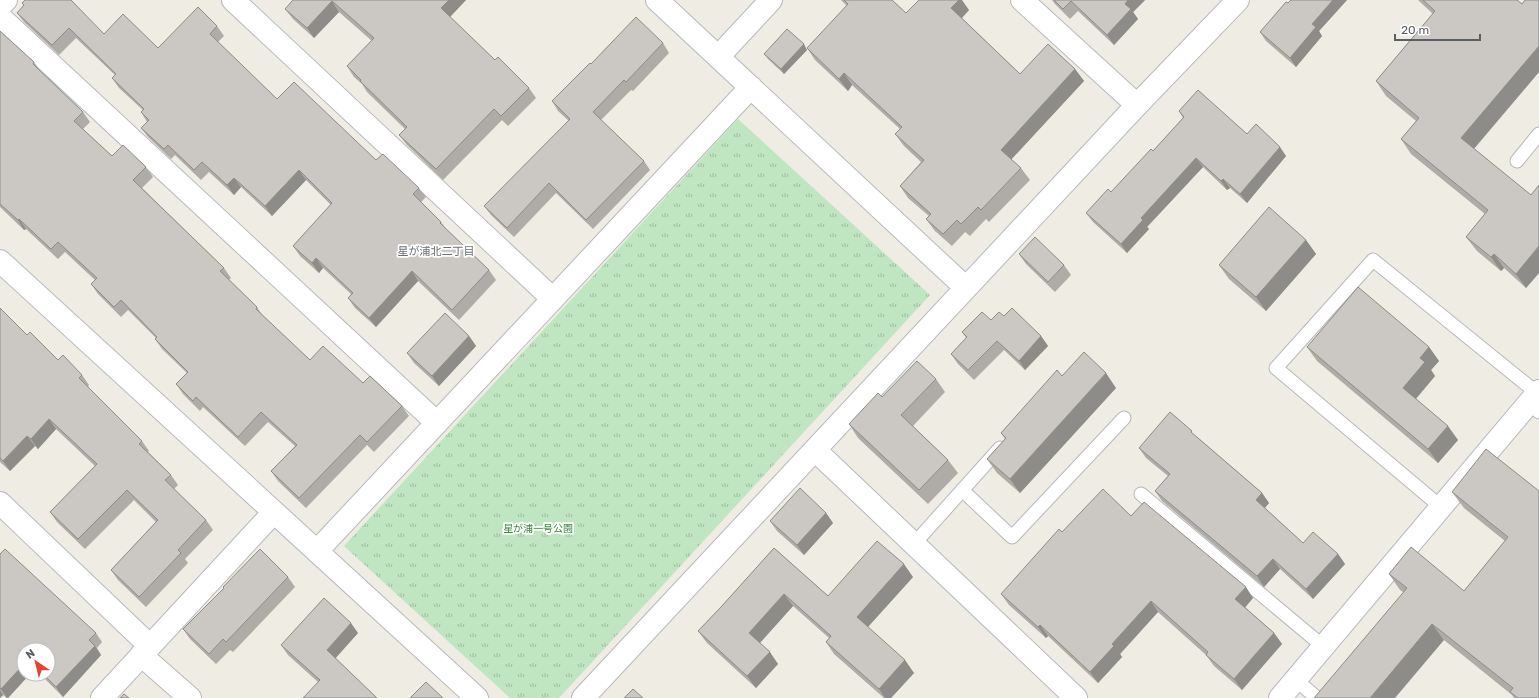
<svg xmlns="http://www.w3.org/2000/svg" width="1539" height="698" viewBox="0 0 1539 698" font-family="Rubik,'Noto Sans JP',sans-serif">
	<style>
		.park { fill: url(#park-tufts) }
		.lines { fill: none; stroke-linecap: round; stroke-linejoin: round }
		.lane-casing { stroke: #b6b9bd; stroke-width: 15 }
		.street-casing { stroke: #b6b9bd; stroke-width: 24 }
		.secondary-casing { stroke: #b7babf; stroke-width: 24 }
		.lane { stroke: #fff; stroke-width: 13 }
		.street { stroke: #fff; stroke-width: 22 }
		.secondary { stroke: #fff; stroke-width: 22 }
		.wall { fill: #afaca8 }
		.shaded-wall { fill: #8e8c88 }
		.building { fill: #cbc8c3; stroke: #8e8c88 }
		.labels { text-anchor: middle; stroke-width: 3.5; stroke-linejoin: round; paint-order: stroke }
		.park-label { font-size: 10px; fill: #38863d; stroke: #fff }
		.neighbourhood-label { font-size: 11px; fill: #6c7176; stroke: #fff }
	</style>
	<defs>
		<pattern id="park-tufts" width="24" height="20" patternUnits="userSpaceOnUse"><rect width="24" height="20" fill="#c0e5c1"/><path d="M3 7l-1-3M5 7V3M7 7l1-3M15 17l-1-3M17 17v-4M19 17l1-3" fill="none" stroke="#9fbda0"/></pattern>
	</defs>
	<rect width="100%" height="100%" fill="#eeece3"/>
	<path class="park" d="M738,119l192,176 -371,403h-49l-166,-152z"/>
	<g class="lines">
		<g class="lane-casing">
			<path id="lane" d="M1517,161l22,-27
				M1528,403l11,9
				M962,490l50,47 112,-119
				M1141,494l183,153
				M1441,507l-165,-139 97,-108 164,133
				M914,544l86,-96
				M1296,680l21,18"/>
		</g>
		<g class="street-casing">
			<path id="street" d="M233,0l320,299
				M657,0l309,288
				M1022,0l115,105
				M0,17l437,406
				M718,57l53,-57
				M0,261l477,437
				M815,450l261,248
				M0,503l150,143
				M317,551l434,-464
				M141,655l49,43
				M102,698l172,-186
				M583,698l554,-593 101,-105
				M1280,698l259,-307"/>
		</g>
		<g class="secondary-casing">
			<path id="secondary" d="M0,6l6,-6"/>
		</g>
		<use href="#lane" class="lane"/>
		<use href="#street" class="street"/>
		<use href="#secondary" class="secondary"/>
	</g>
	<path class="wall" d="M293,0h173l-16,17 45,43 34,28 7,10 -28,28 -6,-6 -59,60 -36,-35 -8,-10 6,-6 -38,-37 -5,-8 -8,-7 -7,-11 25,-25 -33,-29 -25,26 -21,-19 -8,-10z
		M841,0h51l14,13 63,-3 -7,8 58,56 55,-5 9,12 -73,78 10,9 9,12 -41,42 -3,-3 -16,17 -5,-4 -13,14 -17,-15 -9,-12 3,-3 -21,-18 -8,-12 21,-24 -17,-16 -9,-12 5,-5 -48,-44 -4,6 -33,-31 -8,-12 40,-42z
		M1052,0h93l-12,12 5,7 -24,26 -36,-34 -8,8 -15,-15z
		M1347,0l-28,31 3,5 -26,31 -30,-26 -6,-9 28,-29z
		M1418,0h99l22,72 -65,77 57,46 8,-10v88l-13,15 -22,-20 -3,3 -24,-20 -11,-14 19,-23 -74,-60 -10,-15 15,-18 -30,-25 -10,-15 57,-67z
		M22,3l82,31 54,14 59,-22 7,10 -6,6 59,57 99,61 43,28 7,9 -5,5 20,20 5,7 43,41 7,10 -37,40 -41,-39 -42,46 -21,-19 -7,-10 3,-4 -28,-26 -4,5 -19,-17 -7,-10 38,-41 -25,-25 -34,36 -31,-29 -7,8 -25,-23 -8,8 -26,-25 -4,4 -23,-22 -7,-9 6,-6 -6,-10 2,-2 -24,-22 -7,-10 3,-3 -39,-37 -17,17 -35,-33 -7,-9 7,-7z
		M0,31l34,31 7,10 42,40 7,10 -7,7 29,27 34,11 7,10 -11,11 82,80 7,10 -2,2 28,27 5,8 48,45 53,23 39,23 7,10 -35,36 -7,-7 -61,63 -28,-27 -7,-10 24,-25 -27,-24 -23,24 -42,-39 -3,4 -17,-17 -7,-10 11,-11 -25,-24 -7,-10 1,-1 -28,-28 -7,7 -23,-23 -7,-10 4,-4 -30,-28 -7,7 -32,-30 -2,1 -24,-23z
		M663,43l6,10 -36,38 -2,-1 -30,30 43,41 6,9 -57,59 -37,-36 -42,44 -23,-22 -7,-9 85,-85 -11,-10 -6,-10 39,-37z
		M807,50l-23,24 -16,-15 -4,-5z
		M1179,111l68,23 39,22 -39,47 -17,-15 -3,2 -24,-23 -56,60 2,2 -22,24 -34,-31 -7,-9 25,-21 42,-41 30,-33z
		M1306,240l10,14 -50,57 -37,-32 -10,-14z
		M1019,254l45,11 7,10 -16,17 -29,-28z
		M0,308l27,27 31,25 24,15 7,10 -1,2 54,54 7,10 -1,1 23,23 7,10 -4,4 32,31 7,10 -28,29 3,4 -42,44 -28,-27 -7,-10 45,-48 -22,-22 -49,49 -28,-27 -7,-10 45,-46 -39,-37 -18,20 -3,-3 -25,25 -10,-9z
		M1004,316l37,20 7,10 -23,24 -21,-20 -30,30 -16,-16 -7,-10 15,-16 -4,-6 29,-12z
		M469,336l7,10 -37,40 -25,-23 -7,-10z
		M1307,347h122l10,14 -8,9 4,6 -19,23 42,41 -20,23 -121,-102z
		M1062,376l54,12 -96,105 -23,-20 -10,-14 18,-20 -4,-6z
		M936,379l9,13 -32,34 35,34 10,13 -30,31 -70,-66 -9,-14 33,-27z
		M1196,436l66,57 7,10 -4,5 38,35 35,11 7,10 -32,35 -33,-30 -16,18 -102,-86 -7,-10 13,-15 -22,-18 -7,-10z
		M1539,491v207h-25l-2,-3 -68,-55 -41,-48 -3,-2 -11,-16 75,17 41,-50 -41,-33 -12,-16z
		M826,513l7,10 -29,32 -27,-24 -7,-10z
		M1131,516l122,82 -8,9 29,26 8,11 -40,46 -28,-24 -8,-11 -48,-43 -38,42 2,3 -24,26 -50,-47 -2,2 -37,-33 -8,-11z
		M774,548l54,48 85,-19 -45,50 46,46 -23,25h-7l-50,-44 -8,-12 3,-4 -36,-32 -33,37 18,21 -22,24 -49,-45 -9,-12 23,-24z
		M0,554l96,79 6,9 -5,6 4,7 -38,42 -23,-23h8l-24,-24 6,24 -22,24h-1l-4,-3 -3,3z
		M288,577l7,10 -62,65 -3,-2 -14,14 -26,-25 -7,-10z
		M358,633l-23,25 42,40 -59,-16 -30,-27 -7,-10z"/>
	<path class="shaded-wall" d="M449,0h17l-18,19 -7,-11z
		M959,0h3l7,10 -9,10 -9,-12z
		M1128,0h17l-12,12 5,7 -24,26 -7,-10 18,-31z
		M1333,0h14l-28,31 3,5 -26,31 -6,-9 22,-34z
		M332,1l7,11 -25,26 -7,-10z
		M804,44l3,6 -23,24 -3,-5z
		M1539,46v26l-68,80 -10,-14z
		M1075,69l9,12 -75,81 -8,-12z
		M844,73l8,12 -4,6 -9,-12z
		M1280,147l6,9 -39,47 -7,-9z
		M1196,158l7,9 -56,60 2,2 -22,24 -6,-9 20,-26z
		M299,170l7,10 -34,36 -7,-10z
		M234,178l7,9 -7,8 -7,-10z
		M1223,179l7,9 -3,2 -6,-9z
		M19,219l7,10 -2,1 -6,-10z
		M1306,240l10,14 -50,57 -10,-14z
		M1539,246v27l-13,15 -10,-14z
		M1494,254l10,14 -3,3 -10,-14z
		M316,258l7,10 -4,5 -7,-10z
		M412,271l6,10 -42,46 -7,-9z
		M469,336l7,10 -37,40 -7,-10z
		M1041,336l7,10 -23,24 -6,-9z
		M1429,347l10,14 -8,9 4,6 -22,26 -10,-14 17,-30z
		M1106,373l10,15 -96,105 -10,-14z
		M49,419l7,10 -18,20 -7,-10z
		M1448,426l10,14 -20,23 -10,-14z
		M27,436l8,10 -25,25 -7,-10z
		M1262,493l7,10 -6,7 -7,-10z
		M826,513l7,10 -29,32 -7,-10z
		M1338,554l7,10 -32,35 -7,-10z
		M1273,559l7,10 -16,18 -7,-11z
		M904,564l9,13 -47,52 -9,-12z
		M1246,587l7,11 -10,12 -8,-11z
		M784,594l9,12 -35,39 -9,-12z
		M1151,601l7,11 -38,42 2,3 -24,26 -8,-11 22,-28z
		M351,623l7,10 -24,27 -7,-10z
		M1432,624l12,16 -49,58h-25z
		M1040,625l8,11 -2,2 -8,-11z
		M1274,633l8,11 -40,46 -8,-11z
		M95,646l6,9 -38,42 -7,-10z
		M770,652l8,12 -22,24 -9,-12z
		M905,660l9,13 -23,25h-6l-6,-9z
		M24,664v10h6l-22,24h-1l-6,-9z
		M0,690l3,5 -3,3z"/>
	<path class="building" d="M25,0h46l33,34 19,-20 35,34 40,-41 19,19 -7,8 67,65 17,-17 82,78 7,-6 36,34 -6,6 28,28 -1,1 49,47 -37,40 -40,-39 -43,47 -21,-20 5,-5 -37,-35 -4,5 -19,-17 39,-43 -33,-33 -34,36 -31,-28 -7,7 -25,-23 -8,8 -26,-25 -4,4 -23,-21 8,-8 -8,-8 3,-3 -32,-31 4,-4 -47,-46 -17,17 -35,-32 7,-8 -2,-2z
		M293,0h156l-8,8 54,52 3,-3 31,31 -28,28 -7,-7 -58,60 -37,-34 8,-8 -47,-46 1,-1 -14,-14 27,-28 -42,-37 -25,27 -22,-19z
		M844,0h48l14,13 13,-13h40l-8,8 69,66 28,-30 27,25 -74,81 20,18 -40,42 -3,-3 -17,17 -4,-4 -14,14 -17,-15 5,-5 -31,-28 24,-26 -29,-26 7,-7 -58,-54 -5,6 -32,-31 41,-44z
		M1054,0h74l-3,4 6,5 -24,26 -36,-34 -8,8z
		M1291,0h42l-21,24 4,3 -26,31 -30,-26 26,-30 2,1z
		M1423,0h94l5,4 3,-4h14v46l-78,92 70,57 8,-10v61l-23,28 -22,-20 -3,3 -25,-20 22,-27 -87,-71 18,-21 -43,-37 59,-70z
		M636,17l27,26 -37,39 -2,-2 -31,32 51,49 -58,59 -37,-37 -42,45 -23,-22 86,-87 -18,-18 38,-38 1,1z
		M787,29l17,15 -23,25 -17,-15z
		M0,31l34,31 -1,2 50,48 -9,9 38,35 11,-11 23,22 -13,13 91,88 -4,3 37,36 -1,2 54,51 13,-14 40,37 7,-7 32,30 -35,36 -7,-7 -61,63 -28,-27 26,-26 -36,-33 -23,25 -42,-40 -3,4 -17,-17 12,-12 -33,-33 2,-2 -36,-37 -7,7 -23,-23 6,-6 -39,-36 -7,7 -32,-30 -1,1 -18,-16z
		M1198,90l49,44 9,-10 24,23 -40,47 -17,-15 -2,2 -25,-23 -55,60 2,2 -22,24 -35,-31 22,-24 3,3 40,-43 2,2 31,-34 -5,-6z
		M1269,207l37,33 -50,57 -37,-32z
		M1035,237l29,28 -16,17 -29,-28z
		M1358,287l71,60 -9,11 5,4 -22,26 45,38 -20,23 -121,-102z
		M0,308l27,27 3,-3 28,28 5,-5 19,20 -3,3 63,63 -3,3 32,31 -6,5 41,40 -28,30 3,3 -42,44 -28,-27 47,-50 -31,-30 -49,49 -28,-27 47,-48 -48,-45 -18,20 -4,-3 -24,25 -3,-3z
		M1012,308l29,28 -22,25 -22,-20 -29,29 -17,-16 16,-17 -5,-5 20,-20 9,8 8,-8 5,4z
		M445,313l24,23 -37,40 -25,-23z
		M1084,352l22,21 -96,106 -23,-20 19,-21 -5,-5 56,-63 5,6z
		M917,361l19,18 -35,36 47,45 -29,30 -70,-66 29,-31 4,4z
		M1170,412l22,19 -1,1 71,61 -6,7 47,43 10,-11 25,22 -32,35 -33,-30 -16,17 -102,-85 15,-17 -31,-26z
		M1486,449l53,42v207h-21l-8,-6 3,-4 -81,-64 -62,74h-56l93,-110 -18,-14 22,-27 53,44 44,-54 -56,-45z
		M800,488l26,25 -29,32 -27,-24z
		M1103,489l28,27 13,-14 102,85 -11,12 39,34 -40,46 -28,-24 2,-3 -57,-51 -39,43 2,2 -24,26 -50,-47 -2,2 -37,-33 58,-65 3,3z
		M877,541l27,23 -47,53 48,43 -26,29 -53,-47 5,-6 -47,-42 -35,39 21,19 -23,24 -49,-45 23,-24 53,-59 54,48z
		M5,549l91,84 -7,7 6,6 -39,41 -13,-13h5v-24h-24v14l-23,25 -1,-1v-134z
		M260,549l28,28 -62,65 -3,-3 -14,15 -26,-25 41,-41 -1,-1z
		M324,598l27,25 -24,27 50,48h-74l17,-18 -39,-35z
		M426,682l17,16h-33z
		M633,689l10,9h-19z
		M124,694l5,4h-9z"/>
	<g class="labels">
		<g class="park-label">
			<text x="538" y="532">星が浦一号公園</text>
		</g>
		<g class="neighbourhood-label">
			<text x="436" y="255">星が浦北二丁目</text>
		</g>
	</g>
	<g transform="translate(36 662) rotate(325)"><circle r="19" fill="#ffffff" stroke="#bdbfc1"/>
	<path d="M0-3L7 15L0 10L-7 15Z" fill="#e54332"/>
	<text y="-6" font-size="11" font-weight="bold" text-anchor="middle" fill="#5b5f64">N</text>
	</g>
	<path d="M1395 34v6h85v-6" fill="none" stroke="#5b5f64" stroke-width="2"/>
	<text x="1401" y="34" font-size="12" fill="#5b5f64" stroke="#ffffff" stroke-width="3" paint-order="stroke">20 m</text>
</svg>
